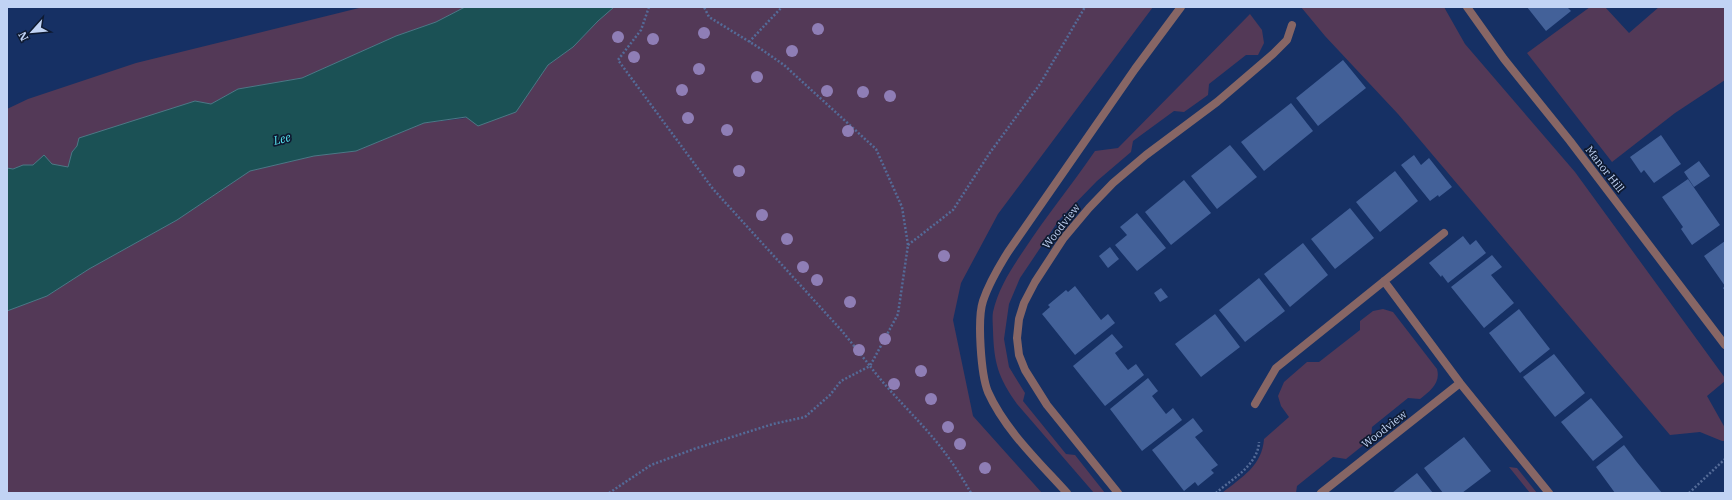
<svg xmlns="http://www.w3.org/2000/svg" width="1732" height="500" viewBox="0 0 1732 500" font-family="'IBM Plex Serif',serif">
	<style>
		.green { fill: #533957 }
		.water { fill: #1b5155; stroke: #4d7885 }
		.building { fill: #436199 }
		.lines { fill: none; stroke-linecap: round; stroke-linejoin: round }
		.path { stroke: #546b98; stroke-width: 2.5; stroke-dasharray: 2 2; stroke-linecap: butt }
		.street { stroke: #876665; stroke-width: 8 }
		.tree { fill: #8f7eb6 }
		.labels { text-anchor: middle; stroke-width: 3.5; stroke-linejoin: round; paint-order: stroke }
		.street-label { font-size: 11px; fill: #c1d3f4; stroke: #0e1a31 }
		.water-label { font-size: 12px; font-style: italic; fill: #5aebf6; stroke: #0e1a31 }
	</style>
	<rect width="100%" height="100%" fill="#163064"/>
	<path class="green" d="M363,7h102l-29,15 -40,14 -94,42 -64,11 -27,15 -16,-3 -30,10 -88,35 -5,6 -4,15c-15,-3 -28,-3 -42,-2 -9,1 -10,5 -19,3v-59l21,-10 108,-36z
		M614,7h539l-155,207 -37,69 -8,37 20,96 69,77h-1035v-182l40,-15 42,-27 88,-49 73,-49 64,-15 42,-5 68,-28 92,-11 32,-47 25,-18 25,-26z
		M1301,7h143l21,37 110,128 150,206v3l-18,15 18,32v13h-3l-22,-9 -30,3 -272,-321 -73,-78z
		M1590,7h15l24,26 30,-26h64l2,3v70l-50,33 -63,49 -85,-109z
		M1250,14l12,16 2,13 -6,12h-12l-37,29 -1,11 -24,17 -10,-1 -41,30 -2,11 -34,29 -38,39 -39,58 -11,26 -5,35 5,28 16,26 -2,8 43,53 9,1 30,38h-11l-77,-89c-19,-27 -23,-41 -24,-73 0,-6 -1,-13 0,-19 5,-23 18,-43 31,-62 22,-34 48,-65 71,-99l23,-3z
		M1383,309l10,3 44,57c4,14 -7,22 -17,30l-12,-1 -36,29 -1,12 -25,20 -13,-2 -36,29 -1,7h-74c20,-16 40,-27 42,-54l25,-22 -8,-11 -3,-10 6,-14 23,-20h12l41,-32v-9l13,-10z
		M1509,467l8,1 20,25h-7z"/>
	<path class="water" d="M465,7h149l-16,14 -25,26 -25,18 -32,47 -38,14 -12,-9 -42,6 -68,28 -42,5 -64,15 -73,49 -88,49 -42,27 -40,15v-143l6,1 10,-4h10l11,-10 8,9 16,3 4,-15 5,-6 2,-8 116,-37 16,3 27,-15 64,-11 94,-42 40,-14z"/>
	<path class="building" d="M1527,7h40l4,4 -25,20z
		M1343,60l23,28 -48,38 -22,-28z
		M1291,103l22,28 -49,40 -23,-29z
		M1661,135l20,29 -27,19 -10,-13 -3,3 -11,-16z
		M1230,145l27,32 -40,32 -26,-33z
		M1414,155l7,10 8,-7 23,29 -13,10 -1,-2 -8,6 -29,-36z
		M1699,161l11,15 -16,11 -10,-15z
		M1395,171l23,30 -38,31 -24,-30z
		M1688,179l32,46 -28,20 -11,-16 2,-2 -21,-30z
		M1184,180l27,33 -40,32 -26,-33z
		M1350,208l24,30 -39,31 -24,-30z
		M1137,213l29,35 -29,23 -22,-26 12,-10 -7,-8z
		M1463,236l7,9 6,-5 10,13 -38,30 -6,-8 -1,2 -12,-14z
		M1725,241v50l-2,-3 2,-2 -21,-30z
		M1303,243l25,32 -38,32 -26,-33z
		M1110,247l9,12 -11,9 -9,-12z
		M1492,255l10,12 -11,8 23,28 -30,25 -33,-41z
		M1259,278l26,33 -40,31 -26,-32z
		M1075,286l26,34 7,-6 7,9 -40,32 -33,-41 8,-7 -2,-2 18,-15 2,2z
		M1161,288l7,9 -8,5 -6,-9z
		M1519,309l31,40 -30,24 -31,-40z
		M1215,314l25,33 -39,30 -26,-33z
		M1112,334l11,13 -8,6 5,7 8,10 8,-6 8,11 -39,31 -32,-40z
		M1554,354l31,39 -30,24 -32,-40z
		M1148,378l10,13 -6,5 14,18 7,-6 9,12 -40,31 -32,-42z
		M1591,398l32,39 -30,24 -32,-39z
		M1193,418l10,13 -8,6 23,28 -7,5 3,3 -16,13 -3,-4 -11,9 -32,-41z
		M1464,437l27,34 -29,22h-19l-19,-25z
		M1624,445l12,16 26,32h-47l-19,-26z
		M1417,473l16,20h-41l6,-5z"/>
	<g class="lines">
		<path class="path" d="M649,7l-8,23 -23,30 95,129 129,142 28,35 28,-52 10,-69 -6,-38 -26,-58 -92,-84 -26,-18 -49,-30 -5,-10
			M749,42l33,-35
			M908,245l45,-35 36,-56 51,-70 45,-77
			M609,493l42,-28 43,-16 79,-25 32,-7 25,-22 11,-14 29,-15c18,24 39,44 59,67 16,18 30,39 42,60
			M1216,493c16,-14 42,-28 43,-51
			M1689,493l36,-34"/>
		<path class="street" d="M1467,7l37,52 66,82 155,204
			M1384,281l76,102 89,110
			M1255,404l21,-36 168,-135
			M1067,493c-28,-31 -62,-63 -79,-101 -7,-17 -11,-73 -5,-91 6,-18 15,-33 25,-49l127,-183 46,-62
			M1118,493l-71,-88 -22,-35 -6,-15 -2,-17 2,-19 5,-16 11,-21 28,-43 26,-31 24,-25 33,-28 71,-53 56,-48 14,-14 5,-15
			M1321,493l139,-110"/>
	</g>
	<g class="tree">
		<circle cx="818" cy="29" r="6"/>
		<circle cx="704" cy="33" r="6"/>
		<circle cx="618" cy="37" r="6"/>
		<circle cx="653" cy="39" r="6"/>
		<circle cx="792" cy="51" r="6"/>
		<circle cx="634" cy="57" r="6"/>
		<circle cx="699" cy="69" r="6"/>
		<circle cx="757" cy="77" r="6"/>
		<circle cx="682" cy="90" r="6"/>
		<circle cx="827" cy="91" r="6"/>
		<circle cx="863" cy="92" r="6"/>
		<circle cx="890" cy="96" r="6"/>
		<circle cx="688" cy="118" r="6"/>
		<circle cx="727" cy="130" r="6"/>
		<circle cx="848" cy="131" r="6"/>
		<circle cx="739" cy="171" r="6"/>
		<circle cx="762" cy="215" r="6"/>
		<circle cx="787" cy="239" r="6"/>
		<circle cx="944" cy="256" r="6"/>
		<circle cx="803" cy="267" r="6"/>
		<circle cx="817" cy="280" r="6"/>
		<circle cx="850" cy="302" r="6"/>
		<circle cx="885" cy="339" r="6"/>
		<circle cx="859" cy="350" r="6"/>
		<circle cx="921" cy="371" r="6"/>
		<circle cx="894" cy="384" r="6"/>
		<circle cx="931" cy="399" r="6"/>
		<circle cx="948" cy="427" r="6"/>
		<circle cx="960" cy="444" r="6"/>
		<circle cx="985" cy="468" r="6"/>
	</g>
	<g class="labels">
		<g class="street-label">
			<text transform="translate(1605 169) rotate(52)" y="4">Manor Hill</text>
			<text transform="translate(1061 226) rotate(-52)" y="4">Woodview</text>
			<text transform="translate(1384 429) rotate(-38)" y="4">Woodview</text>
		</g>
		<g class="water-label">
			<text transform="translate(282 139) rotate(-15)" y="4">Lee</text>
		</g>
	</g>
	<rect width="1732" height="500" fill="none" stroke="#c1d3f4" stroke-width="16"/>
	<g transform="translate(32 32) rotate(243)" stroke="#0e1a31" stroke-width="3" paint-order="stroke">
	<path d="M0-3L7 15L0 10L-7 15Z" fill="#c1d3f4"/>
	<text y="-6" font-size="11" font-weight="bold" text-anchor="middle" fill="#c1d3f4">N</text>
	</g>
</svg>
